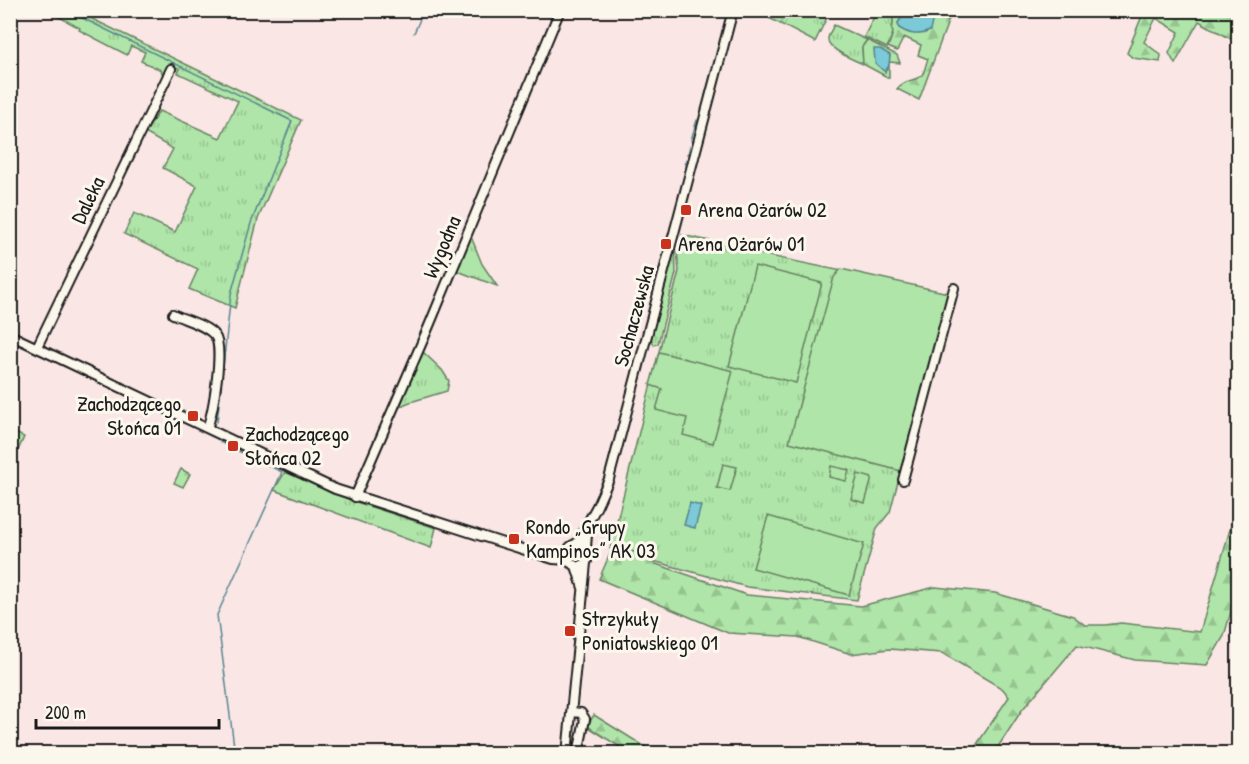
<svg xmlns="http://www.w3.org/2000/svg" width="1249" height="764" viewBox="0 0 1249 764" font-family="'Patrick Hand',sans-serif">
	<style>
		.grass { fill: url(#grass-tufts); stroke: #668062; stroke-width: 1.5 }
		.forest { fill: url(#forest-firs); stroke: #668062; stroke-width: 1.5 }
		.pitch { fill: #afe5a8; stroke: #668062; stroke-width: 1.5 }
		.water { fill: #7bc9d8; stroke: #55848d; stroke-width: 1.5 }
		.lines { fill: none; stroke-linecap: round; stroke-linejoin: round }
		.stream { stroke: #55848d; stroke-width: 1.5 }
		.minor-casing { stroke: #1c1c1c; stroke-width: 12 }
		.minor { stroke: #fbf7ec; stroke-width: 8 }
		.poi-dot { fill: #c8321e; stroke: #fbf7ec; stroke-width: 2 }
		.labels { text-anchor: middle; stroke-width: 6; stroke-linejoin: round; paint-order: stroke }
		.street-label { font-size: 21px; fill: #1c1c1c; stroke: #fbf7ec }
		.poi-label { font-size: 21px; fill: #1c1c1c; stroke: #fbf7ec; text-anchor: start }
	</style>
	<defs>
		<pattern id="grass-tufts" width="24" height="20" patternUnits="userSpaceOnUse" patternTransform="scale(1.5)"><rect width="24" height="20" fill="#afe5a8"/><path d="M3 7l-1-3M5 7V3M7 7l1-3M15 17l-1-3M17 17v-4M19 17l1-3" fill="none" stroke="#96c490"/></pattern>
		<pattern id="forest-firs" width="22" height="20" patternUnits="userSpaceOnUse" patternTransform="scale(1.5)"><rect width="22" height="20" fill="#afe5a8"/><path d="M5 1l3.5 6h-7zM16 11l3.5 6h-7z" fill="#96c490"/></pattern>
	</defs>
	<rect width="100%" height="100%" fill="#fae6e5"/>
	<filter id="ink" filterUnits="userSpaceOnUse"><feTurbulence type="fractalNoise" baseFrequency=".0167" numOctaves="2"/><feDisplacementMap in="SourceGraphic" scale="12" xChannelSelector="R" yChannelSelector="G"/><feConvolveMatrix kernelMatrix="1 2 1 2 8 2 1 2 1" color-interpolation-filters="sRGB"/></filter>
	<g filter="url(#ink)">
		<path class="grass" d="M48,11h28l225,109 -43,99 -23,89 -46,-19 9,-20 -74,-35 10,-21 41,19 22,-46 -34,-18 10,-19 -28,-16 14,-22 61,27 18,-37 -60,-28 2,-4 -10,-5 -7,12 -2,-6 -20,-9 4,-9 -14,-6 -4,9 -48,-25 1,-2z
			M767,11v-1l63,1 -15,31 -50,-26z
			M882,11h11v22l-6,15 -23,-11 12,-24 4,1z
			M834,25l33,15 -5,7 1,17c-9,-4 -36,-15 -35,-25 0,-4 4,-10 6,-14z
			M470,234l12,30 15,22 -42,-16z
			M682,235l46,10 3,3 217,45 -58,219 -13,16 -20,72 -110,-13 -137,-38 69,-278 -2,-20z
			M675,246l1,27 -18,71 -4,1 -4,-8z
			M421,350l21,20 7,11 -2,10 -40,12 -11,6z
			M11,431l13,6 -13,29z
			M285,472l65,28 86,28 -5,20 -157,-58z"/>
		<path class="forest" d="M893,11h13l-8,12 1,5 32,-14 -1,-3h9l4,5 4,-5h5l-33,89 -22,-11c8,-11 20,-7 26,-15 2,-4 3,-11 5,-15l-10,-4 3,-10 -17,-8 -7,14 -9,-4 5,-14 -2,-6 2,-2z
			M1144,11h80l14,8v24l-39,-22 -24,43 -6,-11 10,-21 -23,-14 -12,24 17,13 -1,7 -27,-4 -6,-5z
			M867,40l30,15 3,8 -11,-1 1,-7 -5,16 4,-6v13l-26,-14 -1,-17z
			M181,469l9,5 -7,13 -9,-4z
			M1238,502v85l-14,49 -17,29 -72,-5 -58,-15 -55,65 -28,43h-23l38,-56 -6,-8 -61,-36 -53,-4 -38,5 -53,-17 -70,-4 -129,-54 13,-30 24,3 20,12 91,31 114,11 74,-19 60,6 78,23 12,9h20l16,-2 79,9z
			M594,715l61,38h-26l-42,-27z"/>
		<path class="pitch" d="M755,266l67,17 -26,100 -67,-17z
			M841,269l107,24 -47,178 -112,-29 45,-165z
			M659,352l74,19 -20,72 -30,-8 4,-17 -31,-8 6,-21 -12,-4z
			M723,464l14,3 -7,24 -13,-3z
			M831,466l18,4 -3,11 -17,-4z
			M858,474l14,4 -7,25 -14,-4z
			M768,516l96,28 -15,51 -96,-27z"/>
		<path class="water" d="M906,11h15l3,2 7,-2 2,7 -3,13c-12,5 -20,4 -31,-3l-1,-5z
			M874,49h6l10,6 -1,10 -4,7 -10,-9z
			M690,503l11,3 -6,22 -11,-3z"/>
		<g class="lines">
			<path class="stream" d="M66,10l226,111 -41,102 -20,71 -14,128
				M728,13v-3
				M414,33l10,-23
				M722,35l4,-15
				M705,96l14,-52
				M691,140l6,-20
				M688,154l2,-8
				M685,165l1,-6
				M661,264l5,-25
				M641,342l18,-69
				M220,442l62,30 -65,143 18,139
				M579,527l16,-28 9,-21 35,-128"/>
			<g class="minor-casing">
				<path id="minor" d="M173,314c12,6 34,11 42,22 9,12 -2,77 -8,92
					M10,335l325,154 218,70 15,1
					M37,347l134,-278
					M903,480l51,-192
					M355,497l74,-171 131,-316
					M577,543l20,-37 12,-27 124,-469
					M586,547l2,-24
					M576,566l7,22
					M572,712l9,1 4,6 -7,35
					M567,754l19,-191 4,-9c-3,-10 -12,-13 -20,-7l-3,9 2,6 9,5 8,-4"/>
			</g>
			<use href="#minor" class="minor"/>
		</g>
	</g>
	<g class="poi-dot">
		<rect x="680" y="204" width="12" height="12" rx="3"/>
		<rect x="660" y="238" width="12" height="12" rx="3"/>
		<rect x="187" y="410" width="12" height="12" rx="3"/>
		<rect x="227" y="440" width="12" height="12" rx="3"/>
		<rect x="508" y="533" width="12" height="12" rx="3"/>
		<rect x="564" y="625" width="12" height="12" rx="3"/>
	</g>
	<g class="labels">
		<g class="street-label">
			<text transform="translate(88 200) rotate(-64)" y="7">Daleka</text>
			<text transform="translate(442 247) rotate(-67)" y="7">Wygodna</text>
			<text transform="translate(634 316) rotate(-75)" y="7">Sochaczewska</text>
		</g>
		<g class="poi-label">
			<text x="698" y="217">Arena Ożarów 02</text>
			<text x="678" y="251">Arena Ożarów 01</text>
			<text x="181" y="411" text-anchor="end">Zachodzącego<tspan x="181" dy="24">Słońca 01</tspan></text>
			<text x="245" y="441">Zachodzącego<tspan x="245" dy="24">Słońca 02</tspan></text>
			<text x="526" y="534">Rondo „Grupy<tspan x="526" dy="24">Kampinos” AK 03</tspan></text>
			<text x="582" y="626">Strzykuły<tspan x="582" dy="24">Poniatowskiego 01</tspan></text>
		</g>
	</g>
	<rect width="1249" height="764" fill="none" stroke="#fbf7ec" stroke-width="36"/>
	<rect x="18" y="18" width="1213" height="728" fill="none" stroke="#1c1c1c" stroke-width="2" filter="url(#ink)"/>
	<path d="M36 719v9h183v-9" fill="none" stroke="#1c1c1c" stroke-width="3"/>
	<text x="45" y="719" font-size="18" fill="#1c1c1c" stroke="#fbf7ec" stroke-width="4.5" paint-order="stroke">200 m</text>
</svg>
